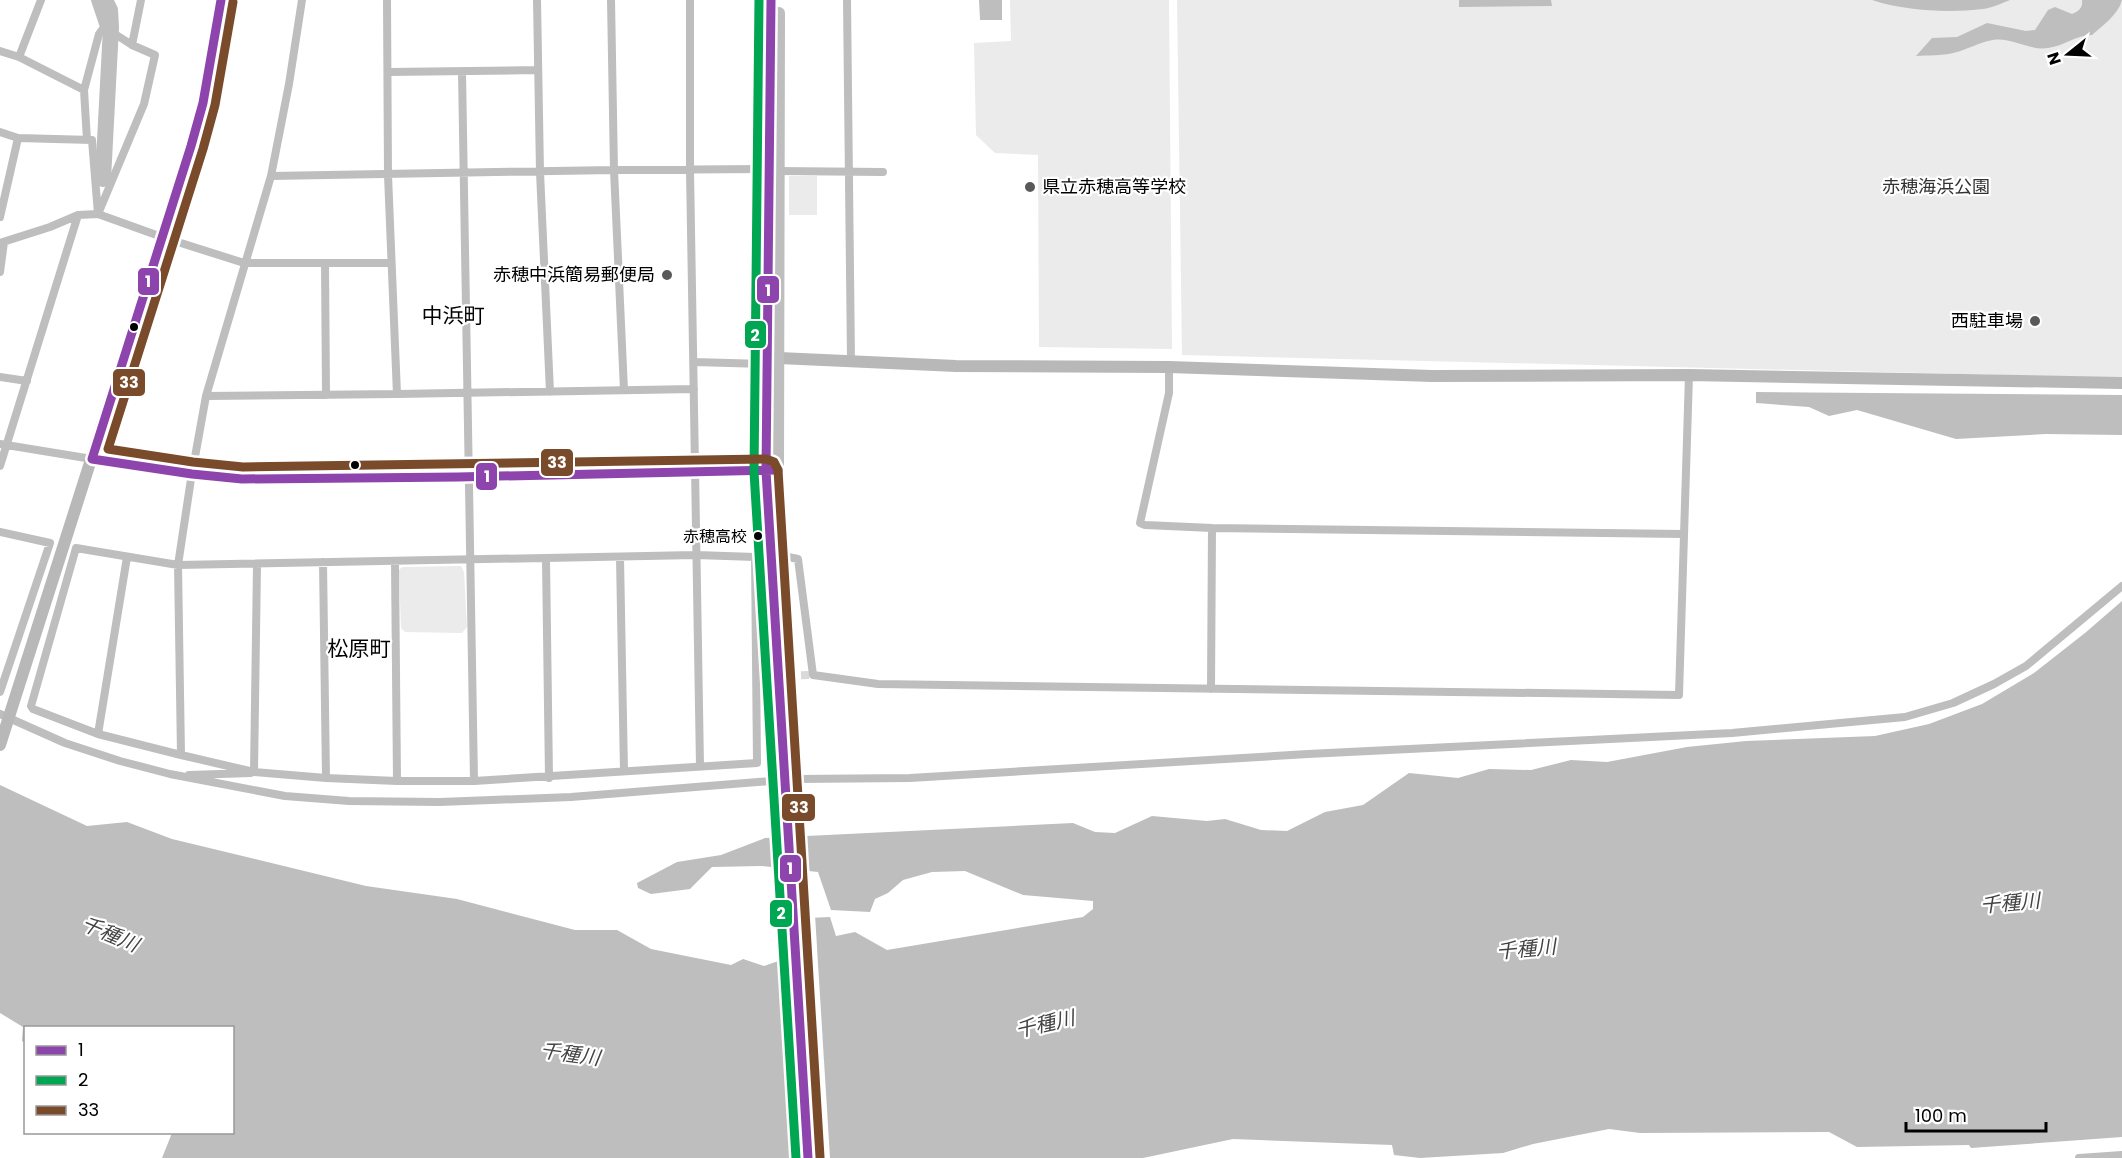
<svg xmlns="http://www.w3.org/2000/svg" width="2122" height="1158" viewBox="0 0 2122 1158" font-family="Poppins,'Noto Sans JP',sans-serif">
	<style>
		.green { fill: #ebebeb }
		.water { fill: #bebebe }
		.pier { fill: #fff }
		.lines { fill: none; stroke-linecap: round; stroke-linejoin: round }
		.river { stroke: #bebebe; stroke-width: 16 }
		.street-tunnel { stroke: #d9d9d9; stroke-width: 8; stroke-dasharray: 8 4; stroke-linecap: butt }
		.street { stroke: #bebebe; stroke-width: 8 }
		.secondary { stroke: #b8b8b8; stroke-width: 12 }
		.primary { stroke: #bebebe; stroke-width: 12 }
		.bus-1-casing { stroke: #fff; stroke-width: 14 }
		.bus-2-casing { stroke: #fff; stroke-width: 14 }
		.bus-3-casing { stroke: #fff; stroke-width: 14 }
		.bus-1 { stroke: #8e44ad; stroke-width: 9 }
		.bus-2 { stroke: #00a651; stroke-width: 9 }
		.bus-3 { stroke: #7a4b2a; stroke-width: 9 }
		.poi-dot { fill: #595959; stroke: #fff; stroke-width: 2 }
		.bus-dot { fill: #000; stroke: #fff; stroke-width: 2 }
		.labels { text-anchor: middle; stroke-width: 4.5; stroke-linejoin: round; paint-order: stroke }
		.bus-label { font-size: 16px; fill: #000; stroke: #fff; text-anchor: end }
		.poi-label { font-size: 18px; fill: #000; stroke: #fff; text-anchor: end }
		.park-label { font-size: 18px; fill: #323232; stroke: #fff }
		.water-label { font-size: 20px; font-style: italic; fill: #434343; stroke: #fff }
		.quarter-label { font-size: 21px; fill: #000; stroke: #fff }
		.line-badge { stroke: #fff; stroke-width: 2 }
		.badge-label { font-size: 16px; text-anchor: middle; font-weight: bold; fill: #fff }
	</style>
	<rect width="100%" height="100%" fill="#fff"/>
	<path class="green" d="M1010,0h159l3,349 -133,-2 -1,-192 -43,-2 -19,-18 -2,-92 37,-2z
		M1177,0h945v378l-940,-23z
		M789,176h28v39h-28z
		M461,566l3,6 3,55 -5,6 -57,-1 -4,-4 -2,-58 3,-3z"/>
	<path class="water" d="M979,0h23v20h-22z
		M1459,0h92l1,6 -93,1z
		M1872,0h138c-8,3 -18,8 -27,9 -34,4 -78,2 -111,-9z
		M2082,0h40c-4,15 -19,25 -30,35 -16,0 -28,11 -44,13 -19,3 -36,-11 -55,-8 -14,2 -26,10 -40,13 -11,3 -25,2 -37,3l16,-18 25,-1 30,-14 39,8 9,-1 13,-20 7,-3 17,7c7,-3 11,-6 10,-14z
		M1756,392l366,3v40l-76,-1 -90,5 -99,-29 -28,6 -20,-9 -53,-4z
		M2122,601v536l-151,11 -2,-3 -112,2 -28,-15 -189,1 -31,-4 -76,15 -30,9 -83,5 -26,-3 -2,-10 -159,-6 -90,19h-981l10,-25 60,-1v-104h-206l-1,15 -3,-2 1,-14 -23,-14v-228l87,41 40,-4 45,17 194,47 91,13 118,31h42l34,19 80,16 12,-6 21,7 23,-8 20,-40 23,-1 6,19 19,-4 32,18 196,-33 10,-8v-8l-70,-6 -58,-24 -33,1 -29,8 -15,13 -13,6 -5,13 -39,-2 -13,-38 -57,-6 -49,1 -22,22 -39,5 -13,-6 -1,-5 40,-21 44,-7 44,-17 308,-15 22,9 20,1 37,-17 55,5 18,-2 36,11 26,1 38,-19 38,-7 46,-32 49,5 31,-9 42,1 40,-10 36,2 80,-15 59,-6 129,-5 54,-12 53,-20 52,-31 51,-40z"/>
	<path class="pier" d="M806,915h9l15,243h-32l-13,-203z"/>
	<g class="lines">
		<path class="river" d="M103,179l8,-152 -1,-17 -5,-10"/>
		<path class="street-tunnel" d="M765,676l48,-1"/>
		<path class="street" d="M95,0l9,27 28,18 23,10 -11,49 -46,110 64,23 82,26h147
			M387,0l1,175 9,219
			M537,0l3,172 10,220
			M611,0l3,170 10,220
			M690,0v170l10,596
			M847,0l4,361
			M132,45l9,-45
			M0,51l19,6 65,33
			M19,57l22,-57
			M389,72l149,-2
			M462,72l12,709
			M0,132l18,6 74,2 6,74 -20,1 -28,12 -50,16
			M87,140l-3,-50 15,-56 5,-7
			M778,171l105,1
			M271,176l343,-6 154,-1
			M0,217l18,-79
			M325,264l1,131
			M0,272l4,-30
			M694,362l73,2
			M1169,367v26l-29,130 5,2 67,3 471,6
			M0,377l27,4
			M206,396l191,-2 297,-5
			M0,444l92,15
			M0,466l78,-251
			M0,532l50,11 -50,149
			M76,548l102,17 518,-10 59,2 2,206 -283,18h-77l-71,-3 -72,-6 -73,-17 -83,-21 -65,-25 -2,-3z
			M783,556l15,3 15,116 65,9 801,11 10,-320
			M620,558l4,213
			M546,559l3,219
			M323,562l3,216
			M395,562l2,219
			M1211,689l1,-161
			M0,714l65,29 55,18 50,13 115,22 64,5 91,1 131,-5 225,-18 114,-1 398,-24 424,-21 173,-16 48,-14 41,-19 32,-18 96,-80
			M98,734l29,-177
			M181,755l-3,-190 13,-86 15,-83 65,-220 18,-92 13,-84
			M254,772l3,-207
			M189,775l62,-2
			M2079,1158l43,-3"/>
		<path class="secondary" d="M769,363l10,-5 177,8 213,1 263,9 257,-1 433,8
			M92,459l100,15 50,5 216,-2 318,-7
			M0,745l191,-599 12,-43 18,-103"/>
		<path class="primary" d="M771,0l-5,471 42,687
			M779,13l-1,457 41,688"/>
		<g class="bus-1-casing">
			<path id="bus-1" d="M221,0l-18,103 -12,43 -99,313 100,15 50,5 216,-2 320,-7
				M771,0l-5,471 42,687"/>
		</g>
		<g class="bus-2-casing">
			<path id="bus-2" d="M759,0l-5,472 42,686"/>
		</g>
		<g class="bus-3-casing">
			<path id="bus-3" d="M233,2l-18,103 -12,44 -95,300 85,13 50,5 523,-8 8,3 4,8 42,687"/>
		</g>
		<use href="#bus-1" class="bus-1"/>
		<use href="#bus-2" class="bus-2"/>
		<use href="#bus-3" class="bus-3"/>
	</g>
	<g class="poi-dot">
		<circle cx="1030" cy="187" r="6"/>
		<circle cx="667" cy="275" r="6"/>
		<circle cx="2035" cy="321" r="6"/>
	</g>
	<g class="bus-dot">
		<circle cx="134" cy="327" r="5"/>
		<circle cx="355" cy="465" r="5"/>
		<circle cx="758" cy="536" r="5"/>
	</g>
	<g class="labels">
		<g class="bus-label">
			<text x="747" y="542">赤穂高校</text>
		</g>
		<g class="poi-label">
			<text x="1042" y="193" text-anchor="start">県立赤穂高等学校</text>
			<text x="655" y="281">赤穂中浜簡易郵便局</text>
			<text x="2023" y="327">西駐車場</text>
		</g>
		<g class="park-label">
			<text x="1936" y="193">赤穂海浜公園</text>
		</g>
		<g class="water-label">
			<text transform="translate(2010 903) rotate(-5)" y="7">千種川</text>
			<text transform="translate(110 934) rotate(23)" y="7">千種川</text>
			<text transform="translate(1526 949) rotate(-5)" y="7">千種川</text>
			<text transform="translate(1045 1024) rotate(-13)" y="7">千種川</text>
			<text transform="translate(570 1054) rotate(8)" y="7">千種川</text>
		</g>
		<g class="quarter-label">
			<text x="453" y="323">中浜町</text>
			<text x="359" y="656">松原町</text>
		</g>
	</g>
	<g class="line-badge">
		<rect x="137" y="267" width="23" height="29" rx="6" fill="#8e44ad"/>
		<rect x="756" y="275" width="24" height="29" rx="6" fill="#8e44ad"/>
		<rect x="744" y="320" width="23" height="29" rx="6" fill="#00a651"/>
		<rect x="112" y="368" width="34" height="29" rx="6" fill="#7a4b2a"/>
		<rect x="540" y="448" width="34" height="29" rx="6" fill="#7a4b2a"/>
		<rect x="475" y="462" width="23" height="29" rx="6" fill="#8e44ad"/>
		<rect x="781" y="793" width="35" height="29" rx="6" fill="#7a4b2a"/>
		<rect x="779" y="854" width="23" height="29" rx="6" fill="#8e44ad"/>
		<rect x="769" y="899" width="24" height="29" rx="6" fill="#00a651"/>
	</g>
	<g class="badge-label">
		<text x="148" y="287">1</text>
		<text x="768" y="296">1</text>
		<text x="755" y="341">2</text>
		<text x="129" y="388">33</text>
		<text x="557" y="468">33</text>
		<text x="487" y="482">1</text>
		<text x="799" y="813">33</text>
		<text x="790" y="874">1</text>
		<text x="781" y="919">2</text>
	</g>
	<rect x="24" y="1026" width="210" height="108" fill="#ffffff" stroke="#999999" stroke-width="1.5"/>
	<rect x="36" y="1046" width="30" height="9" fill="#8e44ad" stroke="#999999" stroke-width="1.5"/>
	<text x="78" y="1056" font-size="18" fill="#000000">1</text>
	<rect x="36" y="1076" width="30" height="9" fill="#00a651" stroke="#999999" stroke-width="1.5"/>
	<text x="78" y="1086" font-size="18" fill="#000000">2</text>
	<rect x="36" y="1106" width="30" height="9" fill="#7a4b2a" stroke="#999999" stroke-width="1.5"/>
	<text x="78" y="1116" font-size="18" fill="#000000">33</text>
	<g transform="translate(2068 54) rotate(252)" stroke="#ffffff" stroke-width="4.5" paint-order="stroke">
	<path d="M0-4.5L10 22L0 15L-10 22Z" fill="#000000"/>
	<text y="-9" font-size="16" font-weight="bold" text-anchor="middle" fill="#000000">N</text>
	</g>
	<path d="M1906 1122v9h140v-9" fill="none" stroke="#000000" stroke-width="3"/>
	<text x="1915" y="1122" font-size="18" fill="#000000" stroke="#ffffff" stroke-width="4.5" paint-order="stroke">100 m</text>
</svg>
